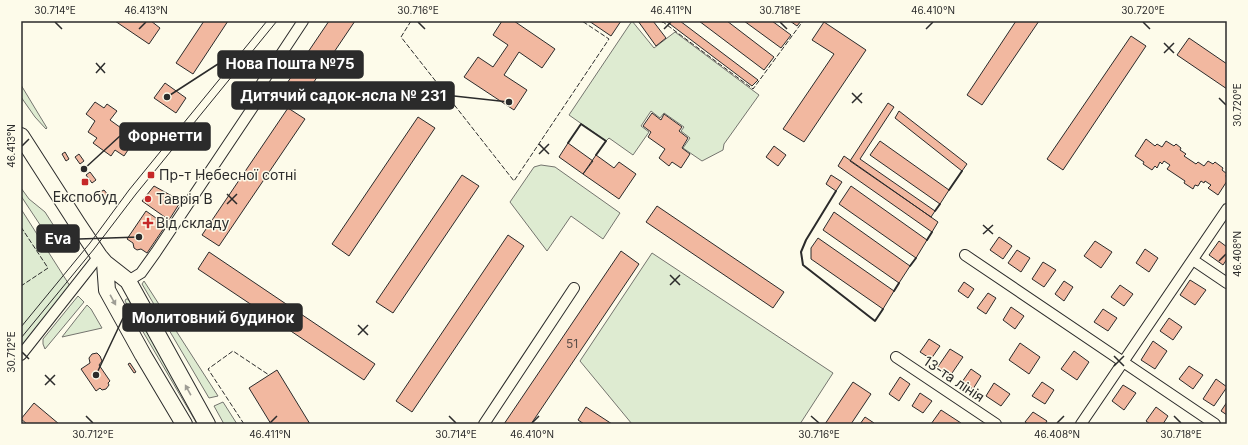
<svg xmlns="http://www.w3.org/2000/svg" width="1248" height="445" viewBox="0 0 1248 445" font-family="Inter,sans-serif">
	<style>
		.green { fill: #deebd1; stroke: #74746e }
		.building { fill: #f2b8a0; stroke: #2b2b2b }
		.lines { fill: none; stroke-linecap: round; stroke-linejoin: round }
		.street-casing { stroke: #2b2b2b; stroke-width: 12 }
		.primary-casing { stroke: #2b2b2b; stroke-width: 18 }
		.street { stroke: #fdfbea; stroke-width: 10 }
		.primary { stroke: #fdfbea; stroke-width: 16 }
		.tram { stroke: #2b2b2b; stroke-width: 1 }
		.fence { stroke: #2b2b2b; stroke-width: 1; stroke-dasharray: 5 2; stroke-linecap: butt }
		.wall { stroke: #2b2b2b; stroke-width: 2 }
		.oneway { fill: #9e9d94 }
		.ticks { fill: none; stroke: #2b2b2b; stroke-width: 1.5 }
		.poi-dot { fill: #c62828; stroke: #fdfbea; stroke-width: 1.5 }
		.labels { text-anchor: middle; stroke-width: 3; stroke-linejoin: round; paint-order: stroke }
		.number-label { font-size: 12px; fill: #5d4e48 }
		.poi-label { font-size: 14px; fill: #2b2b2b; stroke: #fdfbea; text-anchor: start }
		.street-label { font-size: 14px; fill: #2b2b2b; stroke: #fdfbea }
		.leader { fill: none; stroke: #2b2b2b; stroke-width: 1.5 }
		.callout-dot { fill: #2b2b2b; stroke: #fdfbea; stroke-width: 1.5 }
		.callout { fill: #2b2b2b; stroke: #2b2b2b; stroke-width: 1.5 }
		.callout-label { font-size: 15px; text-anchor: middle; font-weight: bold; fill: #fff }
		.neatline { fill: none; stroke: #2b2b2b; stroke-width: 1.5 }
		.ticks-label { font-size: 10px; text-anchor: middle; fill: #2b2b2b }
	</style>
	<rect width="100%" height="100%" fill="#fdfbea"/>
	<path class="green" d="M632,21l22,27 21,-16 84,63 -35,49 -1,6 -21,11 -19,-13 7,-10 -9,-7 3,-4 -20,-14 -4,5 -9,-7 -10,15 8,6 -16,23 -24,-17 -3,3 -37,-26z
		M21,85l26,43 -1,1 -11,-12 -14,-20z
		M541,165l14,2 65,46 -17,26 -32,-23 -24,35 -37,-49 24,-35z
		M21,188l8,11 16,13 23,36 -6,3 -6,-2 -35,-53z
		M21,209l49,77 -49,61z
		M652,253l181,120 -33,51h-168l-52,-63z
		M144,281l74,115 -9,2 -67,-114z
		M78,296l6,6 -39,47 -2,-5v-5z
		M126,299h2l73,125h-4l-72,-123z
		M87,305l4,4 11,19 -40,9z
		M223,402l14,22h-13l-10,-18z"/>
	<path class="building" d="M115,21h36l9,7 -11,16z
		M204,21h24l-35,53 -17,-11z
		M329,21h26l-56,83 -18,-12z
		M502,21h12l41,28 -13,19 -23,-16 -15,23 23,15 -13,20 -50,-33 14,-20 15,10 15,-22 -15,-10z
		M589,21h32l-10,15z
		M638,21h15l13,17 -10,8z
		M666,21h14l78,59 -6,6z
		M699,21h28l47,36 -10,13z
		M744,21h28l19,14 -10,13z
		M790,21h11l-4,5z
		M1016,21h23l-57,84 -15,-10z
		M824,22l42,28 -62,92 -21,-13 51,-75 -22,-14z
		M1131,36l15,10 -83,124 -16,-11z
		M1189,38l38,26v25l-50,-34z
		M165,83l21,15 -10,15 -22,-15z
		M95,102l9,6 3,-4 10,7 -7,9 18,13 -4,5 8,6 -8,12 -9,-6 -4,6 -18,-13 4,-5 -9,-6 7,-11 -9,-7z
		M888,103l6,4 -34,52 75,52 -4,6 -81,-56z
		M288,108l17,11 -86,127 -17,-11z
		M899,111l68,53 -5,7 -67,-53z
		M652,113l9,7 3,-6 18,13 -3,4 9,7 -6,10 8,6 -9,14 -9,-6 -3,4 -10,-8 6,-9 -17,-12 3,-5 -8,-6z
		M418,117l17,11 -86,128 -17,-12z
		M1146,139l9,7 2,-2 5,3 4,-6 8,5 2,-2 5,4 -1,2 6,4 -2,2 12,8 2,-2 6,4 4,-5 5,3 2,-2 8,6 -1,2 5,4 -1,1 1,6 -9,14 -10,-7 3,-3 -6,-4 -1,2 -3,-2 -3,5 -3,-1 -2,4 -9,-6 1,-2 -18,-12 3,-4 -6,-4 -2,3 -2,-2 -3,6 -2,-2 -3,4 -9,-6 1,-2 -9,-6z
		M880,141l69,49 -9,14 -70,-49z
		M568,143l25,18 -10,13 -24,-17z
		M774,146l12,9 -8,11 -12,-9z
		M65,152l4,7 -3,2 -4,-7z
		M79,154l5,7 -4,3 -5,-7z
		M596,155l18,13 5,-6 17,12 -17,25 -36,-25z
		M844,156l94,66 -6,10 -94,-66z
		M90,172l6,8 -4,3 -6,-8z
		M462,175l17,11 -86,127 -17,-11z
		M831,175l11,7 -6,9 -10,-7z
		M154,186l27,15 -12,19 -27,-19z
		M851,186l76,54 -11,18 -77,-54z
		M104,190l5,6 -6,4 -5,-7z
		M657,206l127,86 -11,16 -127,-86z
		M146,211l20,14 -19,28 -6,-4 -4,1 -3,-2 -1,-5 -6,-4z
		M834,212l76,54 -11,17 -76,-53z
		M508,235l16,11 -112,166 -16,-11z
		M999,237l13,9 -9,13 -13,-9z
		M818,238l76,53 -11,18 -72,-50v-11z
		M1095,241l17,11 -11,16 -17,-12z
		M1219,241l8,6v12l-4,6 -14,-10z
		M1145,249l13,9 -9,14 -13,-9z
		M1017,250l13,8 -9,14 -13,-9z
		M621,251l18,13 -108,160h-27z
		M209,252l166,112 -11,16 -166,-111z
		M1043,262l13,8 -12,17 -12,-8z
		M1190,280l16,10 -11,15 -15,-10z
		M1064,281l9,6 -9,14 -9,-7z
		M964,282l10,7 -6,9 -10,-7z
		M1120,285l13,9 -9,12 -13,-9z
		M988,293l8,5 -10,16 -9,-6z
		M1011,307l13,9 -9,13 -12,-9z
		M1103,309l14,9 -9,13 -14,-9z
		M1169,318l13,9 -9,13 -13,-9z
		M929,339l11,7 -9,13 -11,-7z
		M1153,341l14,10 -12,18 -14,-9z
		M1020,343l20,14 -11,17 -20,-14z
		M950,349l13,8 -13,19 -13,-8z
		M1074,351l15,11 -12,18 -16,-11z
		M97,353l3,3 2,5 -3,4 11,16 -2,2 1,2 -3,4 -4,1 -2,-2 -4,3 -15,-22 9,-6 -1,-5 3,-4z
		M130,363l6,9 -2,1 -6,-9z
		M1189,366l14,9 -10,14 -14,-10z
		M971,369l10,7 -8,13 -11,-7z
		M277,370l33,54h-39l-22,-36z
		M900,377l10,7 -11,17 -10,-7z
		M1216,379l11,8 -13,19 -11,-7z
		M853,382l18,12 -20,30h-26z
		M1042,382l12,8 -9,14 -13,-8z
		M994,383l16,11 -9,12 -15,-10z
		M1123,385l13,8 -12,17 -12,-9z
		M920,393l12,8 -9,12 -11,-7z
		M1227,402v13l-6,-4z
		M34,403l25,21h-32l-6,-5z
		M586,407l26,17h-28l-6,-4z
		M1156,407l12,9 -5,8h-13l-4,-3z
		M941,410l20,13v1h-30z
		M1033,412l14,9 -2,3h-17l-3,-2z
		M865,417l9,6 -1,1h-13z"/>
	<g class="lines">
		<g class="street-casing">
			<path id="street" d="M965,255l250,169
				M1193,260l34,23
				M128,281l13,-8 15,-21 99,-148 7,-21 41,-62
				M21,355l78,-99
				M896,357l100,67
				M484,424l90,-136
				M1081,424l146,-215"/>
		</g>
		<g class="primary-casing">
			<path id="primary" d="M21,136l56,87 22,33 6,7 23,18 79,143
				M105,263l2,27 36,65 41,69"/>
		</g>
		<use href="#street" class="street"/>
		<use href="#primary" class="primary"/>
		<path class="tram" d="M21,327l69,-84 39,-53 138,-169
			M21,338l73,-89 42,-55 141,-173"/>
		<path class="fence" d="M411,21l-10,16 113,144 95,-142 -27,-18
			M664,21l-1,1 90,67 50,-68
			M21,227l27,41 -27,18
			M244,424l-36,-55 25,-18 36,24"/>
		<path class="wall" d="M662,21l1,1 1,-1
			M568,143l13,-19 25,17 -10,14
			M949,190l13,-19
			M836,191l-30,49 -5,12 2,13 72,56 8,-12
			M935,211l5,-7
			M927,240l5,-8
			M910,266l6,-8
			M894,291l5,-8"/>
	</g>
	<defs><path id="oneway-solid" d="M-6-.8H1V-3.2L6.5 0L1 3.2V.8H-6Z"/></defs>
	<g class="oneway">
		<use href="#oneway-solid" transform="translate(113 300) rotate(61)"/>
		<use href="#oneway-solid" transform="translate(188 390) rotate(-119)"/>
	</g>
	<path class="ticks" d="M55,22l7,7M418,22l7,7M780,22l7,7M1143,22l7,7M139,29l7,-7M664,29l7,-7M926,29l7,-7M1164,43l10,10M1164,53l10,-10M96,63l9,10M96,73l9,-10M852,93l10,10M1219,98l7,7M852,103l10,-10M539,144l10,10M22,146l7,-7M539,154l10,-10M227,194l10,10M227,204l10,-10M983,225l10,9M983,234l10,-9M1219,261l7,-7M670,275l10,10M670,285l10,-10M358,325l10,10M358,335l10,-10M22,352l7,7M1114,356l10,10M1114,366l10,-10M45,375l10,10M45,385l10,-10M86,416l7,7M449,416l7,7M811,416l8,7M1174,416l7,7M270,423l7,-7M532,423l7,-7M1057,423l7,-7"/>
	<g class="poi-dot">
		<rect x="147" y="171" width="8" height="8" rx="2"/>
		<rect x="81" y="178" width="8" height="8" rx="2"/>
		<circle cx="148" cy="199" r="4"/>
		<path d="M146 217h4v4h4v4h-4v4h-4v-4h-4v-4h4z"/>
	</g>
	<g class="labels">
		<g class="number-label">
			<text x="572" y="348">51</text>
		</g>
		<g class="poi-label">
			<text x="159" y="180">Пр-т Небесної сотні</text>
			<text x="85" y="202" text-anchor="middle">Експобуд</text>
			<text x="156" y="204">Таврія В</text>
			<text x="156" y="228">Від складу</text>
		</g>
		<g class="street-label">
			<text transform="translate(954 379) rotate(34)" y="5">13-та лінія</text>
		</g>
	</g>
	<path class="leader" d="M167 97L218 64M509 102L454 96M84 169L120 136M139 237L79 239M96 375L123 318"/>
	<g class="callout-dot">
		<circle cx="167" cy="97" r="4"/>
		<circle cx="509" cy="102" r="4"/>
		<circle cx="84" cy="169" r="4"/>
		<circle cx="139" cy="237" r="4"/>
		<circle cx="96" cy="375" r="4"/>
	</g>
	<g class="callout">
		<rect x="218" y="51" width="145" height="27" rx="4"/>
		<rect x="232" y="82" width="222" height="27" rx="4"/>
		<rect x="120" y="123" width="90" height="27" rx="4"/>
		<rect x="37" y="225" width="42" height="27" rx="4"/>
		<rect x="123" y="304" width="179" height="27" rx="4"/>
	</g>
	<g class="callout-label">
		<text x="290" y="69">Нова Пошта №75</text>
		<text x="343" y="101">Дитячий садок-ясла № 231</text>
		<text x="165" y="141">Форнетти</text>
		<text x="58" y="244">Eva</text>
		<text x="213" y="323">Молитовний будинок</text>
	</g>
	<rect width="1248" height="445" fill="none" stroke="#fdfbea" stroke-width="44"/>
	<rect x="22" y="22" width="1204" height="401" class="neatline"/>
	<g class="ticks-label">
		<text x="55" y="14">30.714°E</text>
		<text x="146" y="14">46.413°N</text>
		<text x="418" y="14">30.716°E</text>
		<text x="671" y="14">46.411°N</text>
		<text x="780" y="14">30.718°E</text>
		<text x="933" y="14">46.410°N</text>
		<text x="1143" y="14">30.720°E</text>
		<text transform="translate(1237 105) rotate(-90)" y="4">30.720°E</text>
		<text transform="translate(11 146) rotate(-90)" y="4">46.413°N</text>
		<text transform="translate(1237 254) rotate(-90)" y="4">46.408°N</text>
		<text transform="translate(11 352) rotate(-90)" y="4">30.712°E</text>
		<text x="93" y="438">30.712°E</text>
		<text x="270" y="438">46.411°N</text>
		<text x="456" y="438">30.714°E</text>
		<text x="532" y="438">46.410°N</text>
		<text x="819" y="438">30.716°E</text>
		<text x="1057" y="438">46.408°N</text>
		<text x="1181" y="438">30.718°E</text>
	</g>
</svg>
